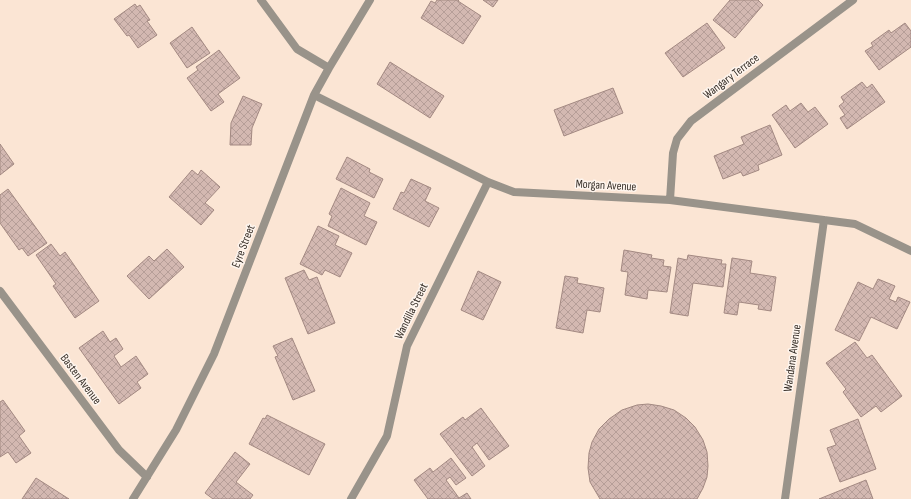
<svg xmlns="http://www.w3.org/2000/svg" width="911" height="499" viewBox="0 0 911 499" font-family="'Sofia Sans Condensed',sans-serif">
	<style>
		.building { fill: url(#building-cross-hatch); stroke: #a38982 }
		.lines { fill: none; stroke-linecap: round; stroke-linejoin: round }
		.street { stroke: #99938a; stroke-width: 8 }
		.labels { text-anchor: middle; stroke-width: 3; stroke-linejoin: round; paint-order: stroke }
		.street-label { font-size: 12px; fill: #372f28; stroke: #fef5ee }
	</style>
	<defs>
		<pattern id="building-cross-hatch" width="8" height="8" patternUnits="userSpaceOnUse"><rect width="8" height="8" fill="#d3b8b1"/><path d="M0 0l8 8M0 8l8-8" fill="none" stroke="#b69e98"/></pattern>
	</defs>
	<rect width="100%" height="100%" fill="#fbe5d4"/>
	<path class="building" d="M437,0h22l-1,1 23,15 -18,28 -42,-26 10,-17 4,2z
		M483,0h15l-5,7z
		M730,0h28l5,5 -28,33 -22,-18z
		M135,4l2,3 3,-2 10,15 -3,1 10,14 -19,13 -9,-13 -2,1 -13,-17z
		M707,23l18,25 -42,29 -18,-24z
		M905,23l6,8v16l-32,23 -14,-19 8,-5 -2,-3 18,-13 2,3z
		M192,27l18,26 -23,15 -17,-25z
		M219,50l21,28 -22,16 6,8 -13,9 -24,-33 11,-8 -2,-3z
		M390,62l54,34 -14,22 -53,-34z
		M862,82l5,6 5,-4 13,18 -38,27 -7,-11 5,-3 -6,-9 5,-4 -3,-5z
		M613,88l10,25 -59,23 -10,-26z
		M243,96l19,8 -10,24 -1,17h-21l1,-22z
		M801,103l7,9 7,-5 13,17 -33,24 -23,-33 14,-10 4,6z
		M770,125l12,30 -24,10 1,5 -16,6 -2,-4 -18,7 -9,-23 30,-12 -3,-7z
		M0,144l14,20 -14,11z
		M347,157l23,12 -1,3 14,7 -9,19 -38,-19z
		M192,170l6,5 3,-5 19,17 -15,16 9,7 -13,15 -32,-28z
		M411,179l20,9 -6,13 14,7 -10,19 -36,-18 8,-17 3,1z
		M341,188l29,15 -6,13 13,6 -11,23 -38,-19 4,-10 -3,-2z
		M8,189l39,54 -19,13 -6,-8 -3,2 -19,-27v-28z
		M318,226l21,10 -4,9 17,8 -12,24 -15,-7 -3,5 -22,-11z
		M51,244l9,12 5,-4 34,49 -24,17 -22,-32 3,-2 -20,-29z
		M167,249l17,18 -35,32 -22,-23 22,-20 5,5z
		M624,250l28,5 -1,3 13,2 -1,6 8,1 -4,25 -19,-2 -1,9 -22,-4 3,-23 -7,-1z
		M688,255l34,5 -1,4h5l-3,23 -30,-4 -5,33 -18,-3 8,-55 9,2z
		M732,258l20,3 -2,12 26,4 -5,34 -13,-2 1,-4 -20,-3 -2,13 -13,-2z
		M304,270l5,10 8,-3 18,46 -27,11 -23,-56z
		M478,271l23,11 -18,38 -22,-10z
		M565,276l13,2 -1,5 27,5 -4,24 -13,-2 -4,23 -27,-5z
		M878,279l17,7 -6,13 7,3 2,-5 12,5 -13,27 -26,-12 -12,24 -24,-11 23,-48 15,7z
		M103,331l7,11 6,-4 7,11 -9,7 7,11 15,-11 12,18 -11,8 4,6 -22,16 -40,-56z
		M292,338l23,53 -22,9 -18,-43 3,-1 -5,-10z
		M855,342l12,16 5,-3 30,41 -21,16 -5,-6 -15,11 -18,-25 3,-3 -20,-26z
		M3,400l22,31 -6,5 12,17 -15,10 -8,-11 -8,5v-55z
		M648,404l13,2 13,4 12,8 9,9 8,13 4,12 1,14 -1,11 -4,11 -6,11h-97l-10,-17 -2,-14 1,-15 3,-11 7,-13 10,-10 13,-9 15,-5z
		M481,408l28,38 -20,14 -12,-17 -5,4 13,19 -13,10 -32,-42 23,-17 2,3z
		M267,415l58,29 -16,31 -60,-31 14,-26 2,1z
		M858,419l18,50 -36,13 -13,-34 9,-3 -6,-15z
		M235,452l15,12 -14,18 17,13 -3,4h-37l-8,-6z
		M451,458l15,20 -10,7 -6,-8 -4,3 13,18 8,-5 4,6h-43l-14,-19 16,-12 3,4z
		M36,478l33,21h-47z
		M866,480l7,19h-54z"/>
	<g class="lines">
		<path class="street" d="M261,0l36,49 32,19
			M314,95l174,87 26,10 156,8 185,24 56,27
			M670,200l3,-47 4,-14 14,-18 162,-121
			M0,291l119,159 28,27
			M133,499l43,-69 38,-76 100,-259 15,-27 41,-68
			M351,499l36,-63 20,-90 81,-164
			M785,499l39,-279"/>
	</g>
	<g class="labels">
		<g class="street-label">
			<text transform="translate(731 76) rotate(-37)" y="4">Wangary Terrace</text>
			<text transform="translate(606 185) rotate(3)" y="4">Morgan Avenue</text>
			<text transform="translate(243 246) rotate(-69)" y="4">Eyre Street</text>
			<text transform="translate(411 311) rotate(-64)" y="4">Wandilla Street</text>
			<text transform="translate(792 358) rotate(-82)" y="4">Wandana Avenue</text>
			<text transform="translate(81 379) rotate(53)" y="4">Basten Avenue</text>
		</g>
	</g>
</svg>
